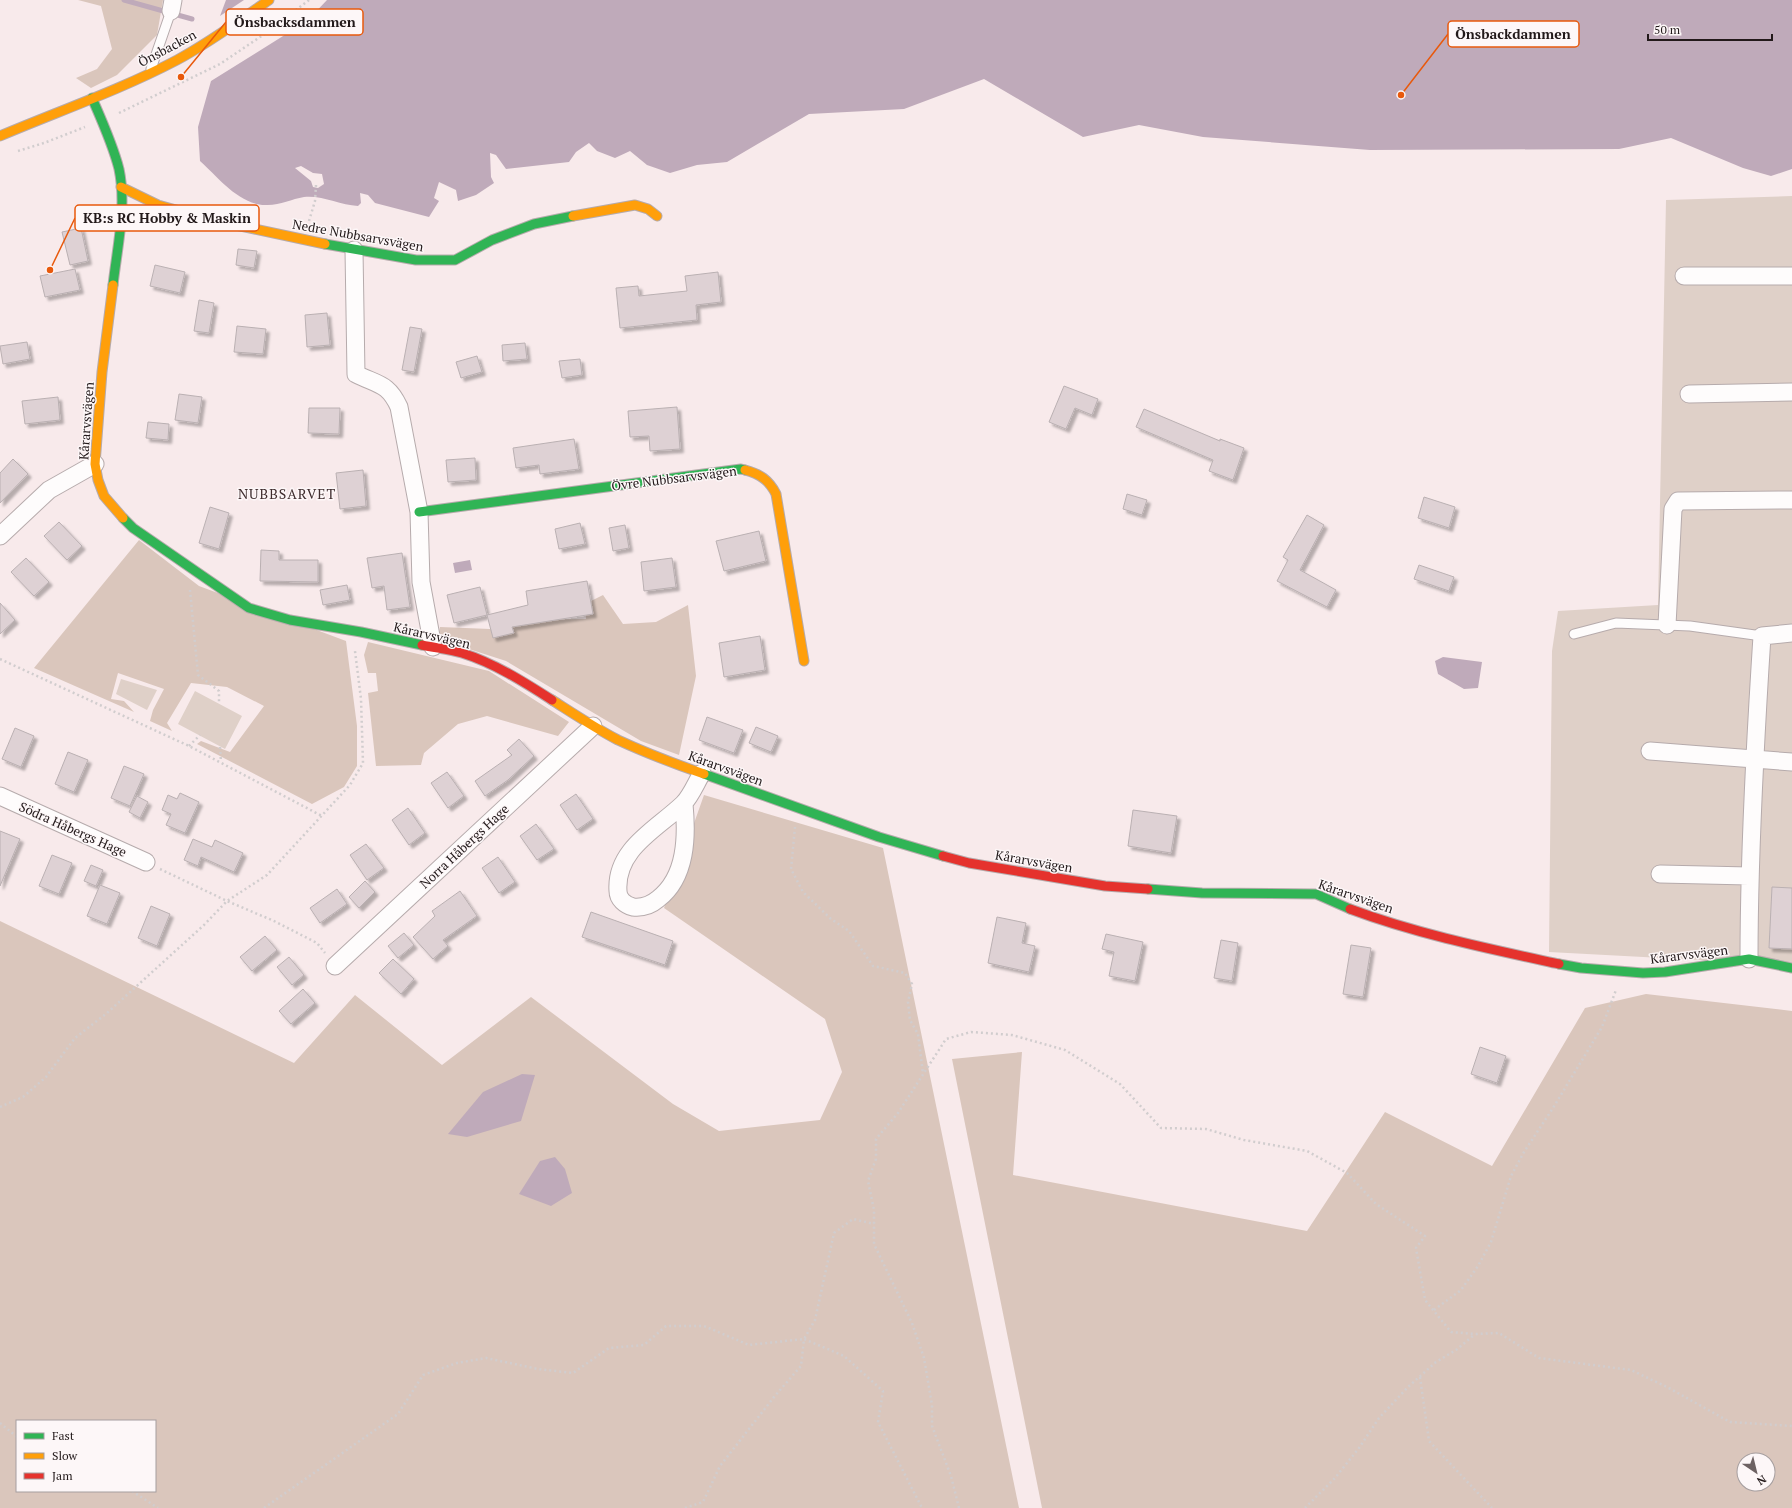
<svg xmlns="http://www.w3.org/2000/svg" width="1792" height="1508" viewBox="0 0 1792 1508" font-family="'PT Serif',serif">
	<style>
		.green { fill: #dfd0c8 }
		.forest { fill: #dac6bc; fill-rule: evenodd }
		.water { fill: #bfaaba; fill-rule: evenodd }
		.lines { fill: none; stroke-linecap: round; stroke-linejoin: round }
		.stream { stroke: #bfaaba; stroke-width: 5 }
		.building { fill: #ded1d4; stroke: #bab0b2; filter: url(#shadow) }
		.lane-casing { stroke: #b6abac; stroke-width: 11 }
		.street-casing { stroke: #b6abac; stroke-width: 19 }
		.fast-casing { stroke: #b6abac; stroke-width: 11 }
		.slow-casing { stroke: #b6abac; stroke-width: 11 }
		.jam-casing { stroke: #b6abac; stroke-width: 11 }
		.path { stroke: #d1cdce; stroke-width: 2.5; stroke-dasharray: 2 3; stroke-linecap: butt }
		.lane { stroke: #fefcfc; stroke-width: 9 }
		.street { stroke: #fefcfc; stroke-width: 17 }
		.fast { stroke: #30b455; stroke-width: 9 }
		.slow { stroke: #ff9f0a; stroke-width: 9 }
		.jam { stroke: #e5322d; stroke-width: 9 }
		.labels { text-anchor: middle; stroke-width: 3; stroke-linejoin: round; paint-order: stroke }
		.street-label { font-size: 13px; fill: #22191a; stroke: #fdf7f8 }
		.neighbourhood-label { font-size: 14px; letter-spacing: 1px; fill: #3f2d2e; stroke: #fdf7f8 }
		.leader { fill: none; stroke: #e8590c; stroke-width: 1.5 }
		.callout-dot { fill: #e8590c; stroke: #fdf7f8; stroke-width: 1.5 }
		.callout { fill: #fdf7f8; stroke: #e8590c; stroke-width: 1.5 }
		.callout-label { font-size: 14px; text-anchor: middle; font-weight: bold; fill: #22191a }
	</style>
	<defs>
		<filter id="shadow"><feDropShadow dx="3.5" dy="3.5" stdDeviation="1" flood-color="#0004"/></filter>
	</defs>
	<rect width="100%" height="100%" fill="#f8eaeb"/>
	<path class="green" d="M1792,196v769l-243,-13 3,-301 6,-40 100,-6 8,-405z
		M121,679l36,11 -10,20 -31,-16z
		M195,691l47,25 -17,33 -47,-25z"/>
	<path class="forest" d="M78,0h85l-6,35 -40,40 -26,13 -15,-10 21,-9 15,-20 -11,-43z
		M139,540l60,46 147,55 11,85v40l-13,21 -32,17 -115,-60 4,-3 29,11 34,-46 -37,-19 -36,-4 -24,40 5,8 -22,-10 3,-11 11,-21 -46,-16 -7,26 13,2 10,11 -100,-44z
		M603,595l20,29 33,-2 32,-17 8,71 -17,79 -38,-14 -135,-80 -68,-22 2,-12 50,2 21,-9 75,-1 -1,-15z
		M368,642l121,29 80,51 -11,14 -71,-20 -29,8 -34,29 -3,12 -45,1 -8,-73 10,-2 -2,-18h-8l-4,-18z
		M704,795l179,53 136,660h-1019v-587l294,142 61,-68 87,70 89,-68 142,107 46,27 101,-11 22,-48 -17,-53 -161,-111zM17,1421h138v70h-138z
		M1646,994l146,17v497h-750l-90,-449 70,-7 -9,123 294,56 78,-119 107,54 93,-158zM1744,1460h24v24h-24z"/>
	<path class="water" d="M226,0h18l-24,16z
		M327,0h1465v169l-21,7 -28,-8 -72,-30 -52,11 -249,1 -167,-13 -64,-12 -56,12 -99,-58 -80,30 -95,5 -82,48 -30,3 -27,8 -23,-8 -17,-14 -15,7 -18,-7 -8,-8 -13,9 -7,10 -63,7 -10,-14 -6,-2 1,24 3,6 -18,12 -18,6 -2,-11 -17,-8 -5,16 5,3 -10,16 -54,-14 -7,-8 -8,-2 1,10 -3,3c-18,-1 -36,-11 -54,-9 -13,2 -25,9 -39,8 -27,-1 -47,-28 -65,-44l-2,-34 13,-46 96,-60zM301,166l12,7 9,1 2,10 -6,4 -5,-1 -2,-6 -16,-13z
		M470,560l2,10 -17,3 -2,-10z
		M1443,657l39,5 -4,26 -14,1 -26,-15 -3,-13z
		M522,1074l13,1 -14,46 -54,16 -19,-3 35,-42z
		M555,1157l10,12 7,24 -21,13 -32,-12 21,-33z"/>
	<g class="lines">
		<path class="stream" d="M124,0l68,19"/>
	</g>
	<path class="building" d="M81,228l7,33 -18,4 -8,-33z
		M238,249l19,2 -3,17 -18,-3z
		M155,265l30,7 -5,21 -30,-7z
		M75,269l5,21 -35,7 -5,-21z
		M718,272l3,30 -25,3 1,15 -77,8 -4,-40 22,-2 1,10 48,-5 -2,-15z
		M199,300l15,3 -5,30 -15,-2z
		M327,313l3,32 -23,2 -2,-32z
		M237,326l29,3 -3,25 -29,-2z
		M410,327l12,2 -8,43 -12,-2z
		M27,342l3,17 -27,5 -3,-18z
		M525,343l2,16 -24,2 -1,-16z
		M477,356l5,16 -21,6 -5,-16z
		M580,359l2,16 -20,3 -3,-17z
		M1064,386l34,13 -6,16 -17,-7 -9,21 -17,-7z
		M179,394l23,3 -4,26 -23,-3z
		M58,397l2,23 -35,4 -3,-23z
		M677,407l3,42 -30,2 -1,-15 -19,1 -2,-26z
		M309,408h31l-1,26 -31,-1z
		M1144,409l76,32v-2l24,9 -11,32 -24,-9 4,-11 -77,-33z
		M148,422l21,2 -1,16 -22,-2z
		M574,439l5,30 -39,5 -1,-9 -23,3 -3,-20z
		M475,458l1,22 -28,2 -2,-22z
		M13,459l15,15 -28,29v-30z
		M363,470l3,36 -26,3 -4,-36z
		M1127,494l20,6 -5,15 -19,-6z
		M1424,497l31,10 -6,21 -31,-10z
		M210,507l19,6 -10,36 -20,-6z
		M1307,515l17,10 -24,45 36,20 -9,17 -50,-26 11,-21 -5,-3z
		M59,522l23,24 -15,14 -23,-24z
		M580,523l5,21 -26,5 -4,-20z
		M625,525l4,23 -16,3 -4,-23z
		M759,531l7,30 -42,10 -8,-30z
		M261,550l18,1v9h39v22l-58,-1z
		M402,553l8,54 -23,3 -3,-24 -12,2 -5,-30z
		M26,558l23,24 -15,14 -23,-24z
		M672,558l4,29 -32,4 -3,-29z
		M1419,565l35,12 -5,14 -35,-12z
		M587,581l6,33 -81,13 2,6 -21,5 -6,-23 41,-10 -2,-14z
		M347,585l3,15 -27,5 -3,-15z
		M480,587l7,28 -33,8 -7,-28z
		M0,603l15,17 -15,14z
		M760,636l5,34 -41,7 -5,-34z
		M707,717l36,13 -9,23 -35,-13z
		M756,727l22,9 -7,16 -22,-9z
		M15,728l19,8 -13,31 -19,-8z
		M519,739l15,17 -26,24 -23,16 -10,-15 37,-26 -5,-5z
		M68,752l20,8 -14,32 -19,-8z
		M124,766l20,8 -14,32 -19,-8z
		M447,772l17,24 -16,12 -17,-25z
		M180,793l19,9 -14,31 -19,-8 5,-11 -9,-4 6,-15 9,4z
		M576,794l17,25 -16,11 -17,-25z
		M137,796l11,6 -8,16 -11,-6z
		M408,808l17,25 -16,12 -17,-25z
		M1133,810l44,6 -6,37 -43,-7z
		M536,824l18,25 -17,11 -17,-24z
		M0,831l20,8 -20,47z
		M193,839l19,8 3,-7 28,13 -9,19 -33,-15 -3,9 -14,-6z
		M366,844l18,24 -17,12 -17,-25z
		M52,855l20,8 -13,31 -20,-8z
		M498,857l17,25 -16,11 -17,-25z
		M91,865l12,5 -7,16 -12,-5z
		M365,881l10,11 -16,16 -10,-11z
		M100,885l20,8 -13,31 -20,-8z
		M1772,887l20,1v61l-23,-1z
		M337,889l10,15 -27,19 -10,-15z
		M460,891l17,25 -34,24 5,6 -15,13 -20,-22 22,-21 -3,-5z
		M151,906l19,8 -13,32 -19,-8z
		M591,912l82,29 -8,24 -83,-28z
		M997,917l29,6 -4,20 13,3 -6,26 -41,-9z
		M404,933l10,12 -16,13 -10,-12z
		M1106,934l37,8 -8,39 -26,-5 5,-24 -12,-3z
		M265,936l12,14 -25,21 -12,-14z
		M1221,940l17,3 -6,38 -18,-3z
		M1351,945l20,3 -8,49 -20,-3z
		M289,957l15,18 -12,10 -15,-18z
		M393,959l21,20 -13,15 -22,-21z
		M303,989l12,14 -24,21 -12,-13z
		M1480,1047l26,9 -9,27 -26,-9z"/>
	<g class="lines">
		<g class="lane-casing">
			<path id="lane" d="M151,69l20,-58
				M1574,634l42,-11 74,3 72,10"/>
		</g>
		<g class="street-casing">
			<path id="street" d="M171,11l2,-11
				M354,250l2,124c22,11 32,9 43,33l20,105 2,70 12,65
				M1684,276h108
				M1689,394l103,-2
				M0,536l49,-46 46,-26
				M1667,625l6,-116 5,-8 114,-1
				M1650,751l142,11
				M0,796l146,66
				M684,804c3,31 3,73 -26,95 -7,6 -16,9 -25,8 -8,-2 -15,-8 -15,-16 -3,-42 39,-62 65,-87 8,-8 13,-21 19,-31
				M1660,874l89,2
				M1749,959c0,-108 6,-215 13,-323l30,-3
				M335,966l258,-240"/>
		</g>
		<g class="fast-casing">
			<path id="fast" d="M92,98c10,23 21,47 27,71 8,38 -2,79 -6,116
				M325,244l91,16h39l37,-20 42,-16 39,-8
				M419,512l322,-43 4,1
				M123,518l10,10 116,80 41,12 71,12 61,13
				M704,774l175,63 64,19
				M1148,889l54,4 114,1 34,15
				M1559,964l22,4 62,5 22,-1 84,-13 43,9"/>
		</g>
		<g class="slow-casing">
			<path id="slow" d="M0,136c59,-25 120,-46 177,-76 32,-17 62,-39 92,-60
				M121,187l37,18 50,14 117,25
				M573,216l62,-11 13,4 9,7
				M113,285l-11,87 -7,92 3,16 6,16 19,22
				M745,470c15,4 24,10 31,24l28,167
				M552,700c22,14 43,28 66,40 28,13 57,24 86,34"/>
		</g>
		<g class="jam-casing">
			<path id="jam" d="M422,645c13,3 27,4 40,8 32,10 62,29 90,47
				M943,856l26,7 136,23 43,3
				M1350,909c67,25 140,40 209,55"/>
		</g>
		<path class="path" d="M119,113l101,-49 46,-31 43,-33
			M18,151l26,-8 41,-16
			M309,221l6,-20 1,-16
			M190,590l8,85 21,16v13
			M0,659l189,87 133,70
			M189,746l11,-11
			M220,747l1,15
			M795,827l-4,42 12,23 28,27 18,12 24,35 32,7 7,11 -4,18 2,18 8,14 5,40
			M160,869l67,32 47,20 43,22 8,10
			M0,1107l23,-10 23,-20 29,-39 32,-25 97,-88 23,-24 40,-26 83,-90 13,-22 -2,-64 -6,-48
			M1434,1310l27,-20 17,-24 13,-24 20,-66 13,-24 29,-44 49,-81 14,-37
			M1420,1377l9,64 63,67
			M0,1423l17,14
			M132,1491l26,17
			M264,1508l134,-94 25,-39 34,-12 29,-5 52,11 35,4 36,-25 35,-3 22,-19h38l45,19 55,-6 11,-19 19,-87 19,-14 21,5
			M685,1508l18,-6 17,-36 54,-69 27,-31 3,-27 40,17 39,35 -5,31 44,86
			M959,1508l-8,-32 -19,-50v-21l-8,-47 -12,-35 -38,-79v-34l-6,-29 8,-22v-20l22,-26 48,-74 25,-7 41,3 53,15 55,34 41,44 45,1 38,11 63,11 40,22 29,31 49,32 -9,12 9,52 26,32 24,2 24,-1 40,25 92,12 36,17 63,35 62,4
			M1305,1508l30,-30 24,-30 20,-30 29,-31 28,-25 20,-12 18,-15"/>
		<use href="#lane" class="lane"/>
		<use href="#street" class="street"/>
		<use href="#fast" class="fast"/>
		<use href="#slow" class="slow"/>
		<use href="#jam" class="jam"/>
	</g>
	<g class="labels">
		<g class="street-label">
			<text transform="translate(167 48) rotate(-28)" y="5">Önsbacken</text>
			<text transform="translate(358 235) rotate(10)" y="5">Nedre Nubbsarvsvägen</text>
			<text transform="translate(86 421) rotate(-86)" y="5">Kårarvsvägen</text>
			<text transform="translate(674 478) rotate(-7)" y="5">Övre Nubbsarvsvägen</text>
			<text transform="translate(432 635) rotate(13)" y="5">Kårarvsvägen</text>
			<text transform="translate(726 768) rotate(20)" y="5">Kårarvsvägen</text>
			<text transform="translate(73 829) rotate(24)" y="5">Södra Håbergs Hage</text>
			<text transform="translate(464 846) rotate(-43)" y="5">Norra Håbergs Hage</text>
			<text transform="translate(1034 861) rotate(10)" y="5">Kårarvsvägen</text>
			<text transform="translate(1356 896) rotate(19)" y="5">Kårarvsvägen</text>
			<text transform="translate(1689 954) rotate(-7)" y="5">Kårarvsvägen</text>
		</g>
		<g class="neighbourhood-label">
			<text x="287" y="499">NUBBSARVET</text>
		</g>
	</g>
	<path class="leader" d="M181 77L226 22M1401 95L1448 34M50 270L75 218"/>
	<g class="callout-dot">
		<circle cx="181" cy="77" r="4"/>
		<circle cx="1401" cy="95" r="4"/>
		<circle cx="50" cy="270" r="4"/>
	</g>
	<g class="callout">
		<rect x="226" y="9" width="137" height="26" rx="4"/>
		<rect x="1448" y="21" width="131" height="26" rx="4"/>
		<rect x="75" y="205" width="184" height="26" rx="4"/>
	</g>
	<g class="callout-label">
		<text x="295" y="27">Önsbacksdammen</text>
		<text x="1513" y="39">Önsbackdammen</text>
		<text x="167" y="223">KB:s RC Hobby &amp; Maskin</text>
	</g>
	<rect x="16" y="1420" width="140" height="72" fill="#fdf7f8" stroke="#a59e9f"/>
	<rect x="24" y="1433" width="20" height="6" fill="#30b455" stroke="#a59e9f"/>
	<text x="52" y="1440" font-size="12" fill="#22191a">Fast</text>
	<rect x="24" y="1453" width="20" height="6" fill="#ff9f0a" stroke="#a59e9f"/>
	<text x="52" y="1460" font-size="12" fill="#22191a">Slow</text>
	<rect x="24" y="1473" width="20" height="6" fill="#e5322d" stroke="#a59e9f"/>
	<text x="52" y="1480" font-size="12" fill="#22191a">Jam</text>
	<g transform="translate(1756 1472) rotate(145)"><circle r="19" fill="#fdf7f8" stroke="#a59e9f"/>
	<path d="M0-3L7 15L0 10L-7 15Z" fill="#6d6263"/>
	<text y="-6" font-size="11" font-weight="bold" text-anchor="middle" fill="#22191a">N</text>
	</g>
	<path d="M1648 34v6h124v-6" fill="none" stroke="#22191a" stroke-width="2"/>
	<text x="1654" y="34" font-size="12" fill="#22191a" stroke="#fdf7f8" stroke-width="3" paint-order="stroke">50 m</text>
</svg>
